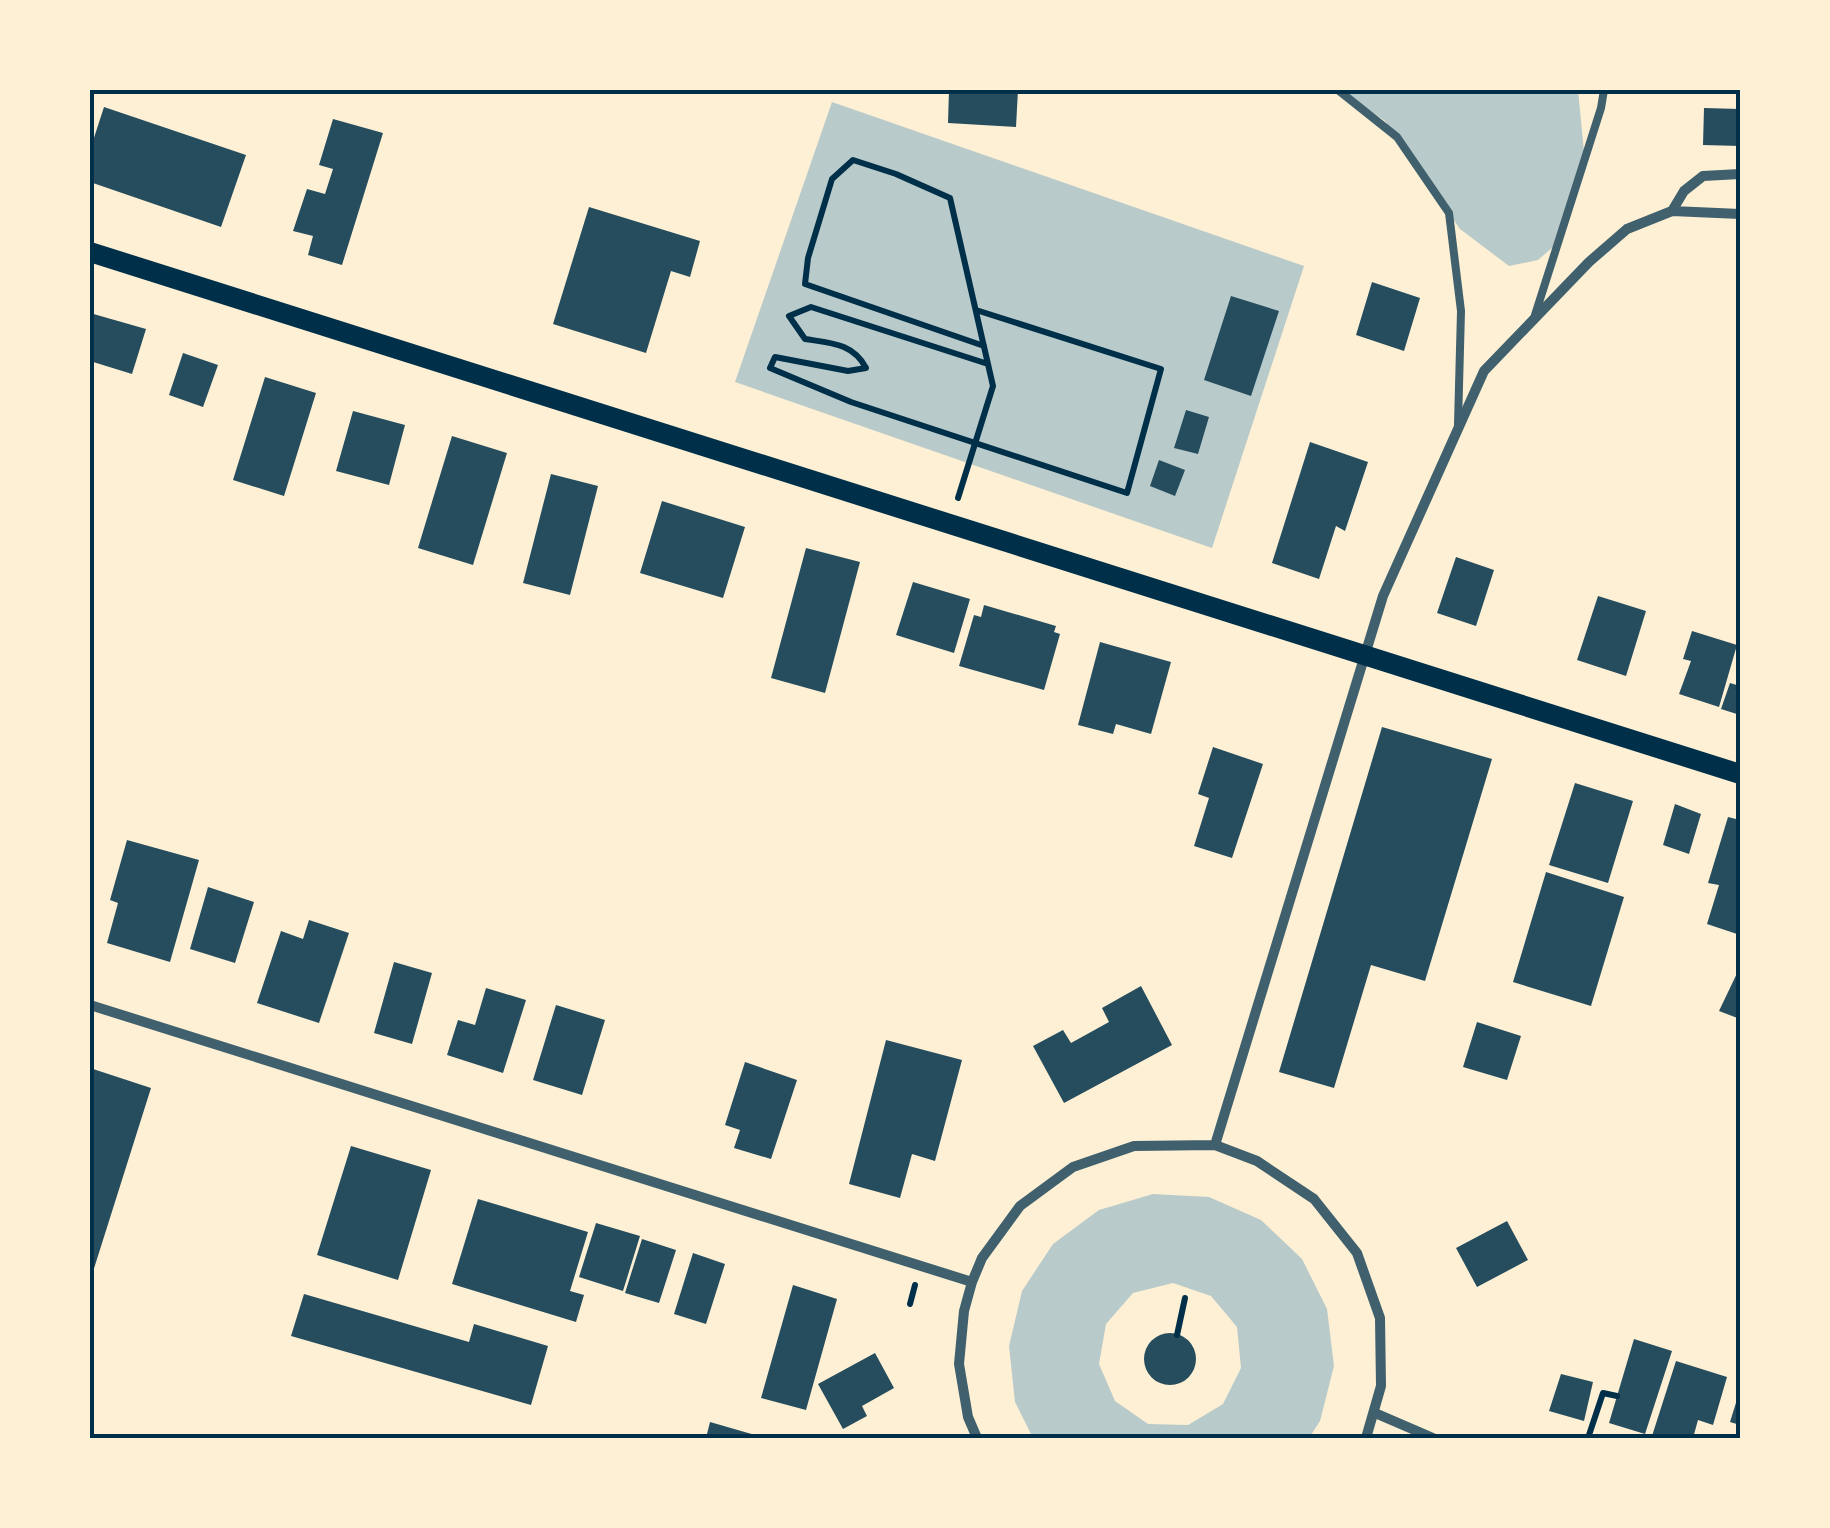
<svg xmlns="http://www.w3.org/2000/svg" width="1830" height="1528" viewBox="0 0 1830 1528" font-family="Spectral,serif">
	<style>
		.green { fill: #b9caca; fill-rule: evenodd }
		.building { fill: #264d5e }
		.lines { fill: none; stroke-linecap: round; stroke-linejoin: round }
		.path { stroke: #003049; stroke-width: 6 }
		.service { stroke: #3f606c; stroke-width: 8 }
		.minor { stroke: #3f606c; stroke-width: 10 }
		.secondary { stroke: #003049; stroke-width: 20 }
		.neatline { fill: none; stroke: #003049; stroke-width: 4 }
	</style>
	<rect width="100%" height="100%" fill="#fdf0d5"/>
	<path class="green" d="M1341,90h237l6,62 -24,89 -22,19 -29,6 -49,-37 -75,-108z
		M832,102l472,164 -92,282 -477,-166z
		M1153,1194l56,3 52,23 41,39 25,50 7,57 -14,55 -11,17h-276l-18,-36 -6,-56 13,-55 31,-47 46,-34zM1173,1283l38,13 26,31 4,41 -18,36 -35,21 -40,-1 -33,-23 -16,-37 7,-40 27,-31z"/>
	<path class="building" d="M949,90h69l-2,37 -68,-4z
		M104,107l142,48 -25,72 -131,-45v-32z
		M1704,108l36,1v37l-37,-1z
		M333,119l50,14 -41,132 -34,-10 5,-19 -20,-5 14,-42 18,5 8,-25 -14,-4z
		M589,207l111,34 -10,36 -19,-6 -25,82 -93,-29z
		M1372,282l48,16 -16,53 -48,-16z
		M1231,296l48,15 -28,85 -47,-16z
		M90,313l56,16 -14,45 -42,-13z
		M183,353l35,12 -15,42 -34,-12z
		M265,377l51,16 -32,103 -51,-16z
		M1186,410l23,7 -11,37 -24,-6z
		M353,411l52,14 -16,60 -53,-14z
		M452,436l55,17 -34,112 -55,-17z
		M1310,442l58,20 -23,69 -9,-5 -17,53 -47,-16z
		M1159,460l26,10 -10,26 -25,-10z
		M551,474l47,12 -28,109 -47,-12z
		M662,501l83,26 -22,71 -83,-25z
		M806,548l54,14 -35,131 -54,-15z
		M1456,557l38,13 -18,56 -39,-13z
		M913,582l57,17 -16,54 -58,-18z
		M1598,596l48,15 -20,65 -49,-16z
		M984,605l72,21 -2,6 6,2 -16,56 -85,-24 15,-51 7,2z
		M1692,631l45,14 -18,62 -40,-13 12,-33 -8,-2z
		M1100,642l71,20 -20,72 -35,-10 -3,10 -35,-9z
		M1730,683l10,3v29l-19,-6z
		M1382,727l110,32 -67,222 -54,-16 -37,123 -55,-16z
		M1213,747l50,17 -31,94 -38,-12 15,-48 -11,-4z
		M1575,783l58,18 -25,82 -59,-18z
		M1675,804l26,10 -12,40 -26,-9z
		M1728,817l12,3v115l-33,-11 12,-39 -11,-2z
		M127,840l72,20 -29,102 -63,-19 11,-40 -8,-3z
		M1546,872l78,25 -33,109 -78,-24z
		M208,887l46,15 -19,61 -45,-14z
		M309,920l40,13 -30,90 -62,-20 24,-72 22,8z
		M394,962l38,11 -20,71 -38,-11z
		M1740,967v52l-21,-8z
		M1141,986l31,59 -108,58 -31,-57 30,-16 8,13 38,-21 -7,-14z
		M486,988l40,12 -23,73 -56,-18 11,-35 17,5z
		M556,1005l49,15 -23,75 -49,-15z
		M1477,1022l44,14 -14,44 -44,-13z
		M886,1040l76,20 -27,101 -23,-7 -12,44 -51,-14z
		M745,1062l52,18 -26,79 -37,-11 6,-18 -15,-5z
		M90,1068l61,20 -60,190h-1z
		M351,1146l80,24 -33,110 -81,-25z
		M478,1199l110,33 -18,59 14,4 -8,27 -124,-38z
		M1507,1221l21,39 -51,27 -21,-39z
		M596,1223l44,13 -17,55 -44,-14z
		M642,1239l34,11 -17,53 -34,-10z
		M693,1253l32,11 -19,60 -32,-10z
		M793,1285l44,14 -31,111 -45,-12z
		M304,1294l165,48 5,-18 74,22 -17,59 -240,-69z
		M1144 1359a26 26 0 1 1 52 0a26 26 0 1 1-52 0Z
		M1634,1339l38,12 -27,83 -36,-11z
		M875,1353l19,35 -32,18 5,10 -24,13 -25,-45z
		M1676,1361l51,16 -14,48 -15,-5 -5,18h-35l-6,-2z
		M1561,1374l32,8 -9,39 -35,-10z
		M1739,1393h1v32l-10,-3z
		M710,1422l52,15v1h-56z"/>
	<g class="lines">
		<path class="path" d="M976,310l185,59 -34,124 -276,-91 -81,-34 5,-11 73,14 18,-3c-13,-25 -36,-25 -61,-29l-16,-23 22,-9 177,57
			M958,498l35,-112 -43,-188 -54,-24 -43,-14 -21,19 -24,79 -3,26 179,62
			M910,1304l5,-19
			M1177,1335l8,-37
			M1588,1438l15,-45 14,3"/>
		<path class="service" d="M1338,90l59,47 52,76 12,98 -3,113
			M1535,315l66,-207 3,-18"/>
		<path class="minor" d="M1672,211l68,3
			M90,1005l882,277
			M1215,1145l168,-549 101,-225 105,-109 38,-33 45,-18 12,-20 19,-15 37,-2
			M1375,1413l58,25
			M977,1438l-9,-21 -9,-53 5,-53 8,-29 10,-24 38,-52 53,-39 61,-21 81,-1 42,16 57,38 43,54 23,65 1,68 -15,52"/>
		<path class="secondary" d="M90,252l1650,522"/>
	</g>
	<rect width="1830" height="1528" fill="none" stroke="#fdf0d5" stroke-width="185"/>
	<rect x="92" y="92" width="1646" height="1344" class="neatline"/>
</svg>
